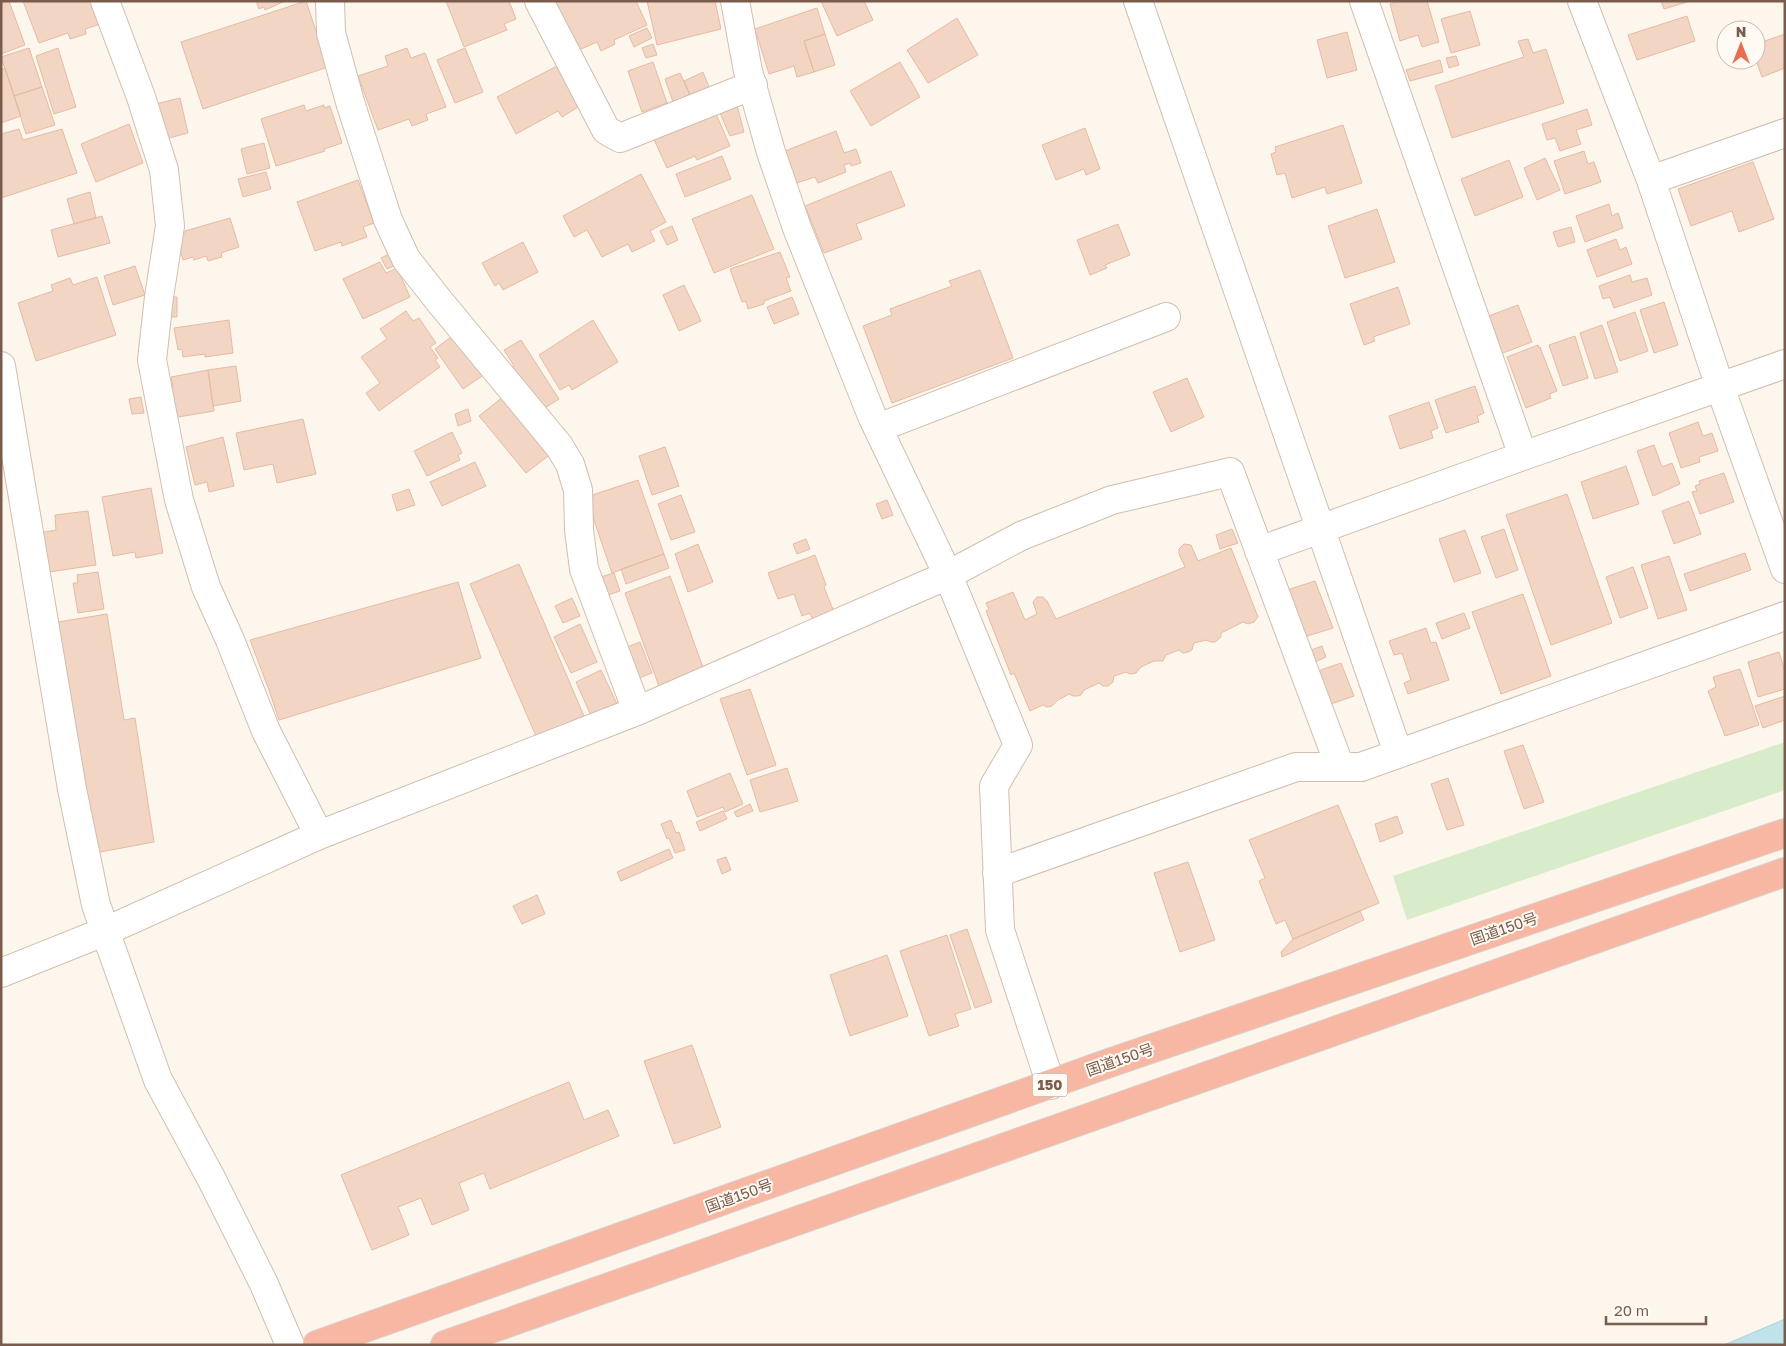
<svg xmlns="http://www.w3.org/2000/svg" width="1786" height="1346" viewBox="0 0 1786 1346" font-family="'Golos Text','Noto Sans JP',sans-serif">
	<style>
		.green { fill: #d8ecc9 }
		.water { fill: #bfe3e8; stroke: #a5d3da }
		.building { fill: #f3d5c3; stroke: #e6bba3 }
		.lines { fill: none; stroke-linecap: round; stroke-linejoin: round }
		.street-casing { stroke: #d1beb0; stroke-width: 30 }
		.highway-casing { stroke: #dad1cd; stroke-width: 30 }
		.street { stroke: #fff; stroke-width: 28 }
		.highway { stroke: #f7b7a3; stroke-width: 28 }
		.labels { text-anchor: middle; stroke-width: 4; stroke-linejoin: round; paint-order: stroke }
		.shield { fill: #fffaf3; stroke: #a28b7f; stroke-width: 1 }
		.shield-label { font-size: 14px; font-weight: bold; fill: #7a5c4d }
		.street-label { font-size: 15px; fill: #7a5c4d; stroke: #fffaf3 }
	</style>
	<rect width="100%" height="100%" fill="#fdf6ec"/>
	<path class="green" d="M1785,742v48l-378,130 -14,-44z"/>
	<path class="water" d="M1785,1319v26h-61z"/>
	<path class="building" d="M9,1l16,44 -24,9v-50z
		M23,1h73l8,22 -19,6 1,5 -16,5 -2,-6 -29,10z
		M256,1h29l-20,9 -1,-3 -5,2z
		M306,1l22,66 -125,42 -22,-67z
		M446,1h63l7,18 -12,5 3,6 -43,17z
		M552,1h84l11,24 -33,15 1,4 -14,7 -4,-9 -25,11z
		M647,1h68l6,28 -64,16z
		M821,1h43l9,19 -36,16z
		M1400,1h27l12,41 -17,5 -4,-12 -18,6 -10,-37z
		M1661,1h26v1l-23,7z
		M817,8l8,26 -21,7 10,31 -17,5 -3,-11 -25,8 -14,-45z
		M1470,11l10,34 -29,8 -10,-34z
		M1687,16l8,25 -58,19 -9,-25z
		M957,18l21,37 -50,28 -21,-33z
		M647,28l5,10 -18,9 -5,-11z
		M1347,32l10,38 -30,8 -10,-38z
		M825,34l10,31 -21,7 -10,-31z
		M1785,34v34l-23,9 -6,-17v-16z
		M1528,39l5,14 13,-4 18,54 -112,35 -17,-52 89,-29 -6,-16z
		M653,44l4,11 -11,3 -4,-10z
		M29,48l13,39 -28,9 -13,-39z
		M58,48l18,59 -22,7 -18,-58z
		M407,48l4,10 14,-5 21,54 -20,7 2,6 -16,6 -3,-7 -31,11 -20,-54 30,-10 -3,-10z
		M465,48l18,44 -28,11 -18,-43z
		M1456,56l3,9 -10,3 -3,-10z
		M1440,60l3,12 -33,9 -4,-11z
		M653,62l14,41 -25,9 -14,-41z
		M900,62l20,35 -49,29 -21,-35z
		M557,66l21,41 -16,10 -4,-6 -42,23 -19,-37z
		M5,68l16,48 -20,7v-53z
		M703,72l6,15 -19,8 -6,-14z
		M680,73l10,22 -17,7 -8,-23z
		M42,87l13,38 -29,9 -12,-38z
		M180,98l8,35 -23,6 -9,-35z
		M735,98l9,34 -14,4 -13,-30z
		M304,105l2,6 18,-6v3l6,-2 12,37 -18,6 1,2 -49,15 -15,-47z
		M713,107l17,39 -33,14 -2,-4 -28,12 -16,-35z
		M1587,109l5,16 -16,5 5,14 -21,7 -5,-13 -8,2 -5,-16z
		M129,124l14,39 -47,19 -15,-38z
		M1343,125l19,58 -35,11 -2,-7 -33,11 -7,-25 -8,2 -6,-21 5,-2 -1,-5z
		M1085,128l15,41 -14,6 -2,-6 -28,11 -14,-35z
		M19,129l4,11 39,-11 15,44 -76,25v-64z
		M836,131l8,22 12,-4 5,14 -10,3 -1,-3 -6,2 2,7 -28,11 -3,-6 -18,6 -12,-32z
		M264,143l6,25 -23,6 -6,-25z
		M1584,151l4,13 6,-2 7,20 -36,12 -11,-33z
		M722,156l9,23 -46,18 -9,-23z
		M1545,158l15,32 -23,10 -13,-32z
		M1509,160l14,37 -48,19 -14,-37z
		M1753,162l21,57 -35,13 -7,-21 -41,15 -13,-37z
		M891,171l14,35 -49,18 6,15 -38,14 -19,-47z
		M266,172l5,17 -28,8 -5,-18z
		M641,174l25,48 -16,9 5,10 -23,11 -4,-8 -26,13 -15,-27 -13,7 -11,-21z
		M358,180l16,43 -11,4 4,10 -25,9 -1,-4 -26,9 -18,-49z
		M90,192l6,26 -22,6 -7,-25z
		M752,195l22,54 -60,24 -22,-54z
		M1609,204l3,12 6,-3 5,15 -38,14 -9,-26z
		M1377,209l18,53 -50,16 -17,-52z
		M102,216l8,27 -52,14 -7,-27z
		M230,218l9,29 -18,6 1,4 -14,4 -2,-5 -12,4 -1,-3 -10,3 -7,-23 9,-3v-3z
		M1118,224l12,31 -25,10 2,3 -17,7 -13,-35z
		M672,226l6,14 -11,5 -7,-14z
		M1571,227l4,15 -17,5 -5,-15z
		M1616,239l4,11 6,-3 6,17 -35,13 -10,-27z
		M523,242l15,30 -35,18 -4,-7 -4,3 -13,-23z
		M780,252l10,25 -4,1 5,13 -27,10v3l-16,5 -2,-8 -4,1 -12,-33z
		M391,253l5,12 -9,4 -6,-11z
		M380,262l6,11 11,-5 13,29 -47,22 -20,-40z
		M135,266l10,29 -32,10 -9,-29z
		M980,270l33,88 -121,45 -29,-77 29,-11 -2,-6 62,-23 -3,-5z
		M1630,275l2,7 15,-4 5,17 -38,13 -4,-11 -7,2 -4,-13z
		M97,277l19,58 -80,26 -18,-58 35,-12 -2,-6 19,-7 3,7z
		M684,285l17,36 -22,10 -16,-36z
		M1398,287l12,37 -37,13 2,4 -11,4 -14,-41z
		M160,297h17v20h-16z
		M792,297l7,17 -25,10 -7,-17z
		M1664,302l14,43 -24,8 -14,-43z
		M1518,305l14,37 -32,12 -14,-37z
		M406,311l7,10 6,-3 17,25 -6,4 8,11 -3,2 5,7 -61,44 -13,-18 14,-10 -19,-26 26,-18 -7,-10z
		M1635,312l13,39 -28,10 -13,-39z
		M229,320l4,33 -28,4v-3l-22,3 -1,-8 -4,1 -4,-22z
		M593,320l25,42 -46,28 -3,-5 -9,5 -21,-35z
		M1602,325l16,47 -23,7 -15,-46z
		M455,334l30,40 -22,15 -28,-40z
		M1575,336l13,42 -25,8 -14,-41z
		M521,340l38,59 -19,12 -32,-41 6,-4 -10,-16z
		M1538,345l1,3 1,-1 17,44 -8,3 2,4 -25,10 -19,-51z
		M236,366l5,35 -28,5 -5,-36z
		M208,370l6,41 -42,7 -5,-30 6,-1 -2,-10z
		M1187,378l17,39 -33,15 -18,-40z
		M1475,386l9,27 -7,3 2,6 -33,11 -11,-33z
		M141,397l3,16 -12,1 -3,-15z
		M503,397l49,56 -26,20 -47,-57z
		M1429,402l9,26 -7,3 2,7 -33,11 -11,-33z
		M468,409l3,12 -13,5 -3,-12z
		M303,419l13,55 -39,9 -4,-19 -29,6 -8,-37z
		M1698,422l5,14 9,-3 6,18 -19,6 1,5 -19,6 -12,-35z
		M452,432l10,21 -4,2 2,5 -33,16 -13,-25z
		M223,437l11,49 -25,6 -2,-10 -12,3 -9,-38z
		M1654,445l8,22 10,-4 8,21 -27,12 -16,-45z
		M665,447l14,39 -27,9 -13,-39z
		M475,462l11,24 -44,20 -12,-24z
		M1626,466l13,38 -46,15 -12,-37z
		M1724,473l10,29 -34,12 -8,-22 5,-1 -2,-5 5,-2 -1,-3z
		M638,480l26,74 -52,19 -26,-76z
		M151,488l12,65 -27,5 -1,-6 -22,4 -11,-59z
		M409,489l6,16 -18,6 -5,-16z
		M1567,494l45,129 -61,22 -45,-130z
		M681,495l14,37 -24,8 -13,-36z
		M887,500l6,15 -11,4 -6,-15z
		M1689,501l12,33 -27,10 -12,-33z
		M88,511l8,54 -47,7 -1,-9 -5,1 -4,-31 17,-3 -1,-15z
		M1232,529l6,14 -18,6 -4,-14z
		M1504,529l14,41 -22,8 -15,-41z
		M1465,530l16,43 -27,9 -15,-43z
		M806,539l4,10 -13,5 -4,-10z
		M698,544l15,38 -25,10 -13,-38z
		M1184,544l7,1 7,16 33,-13 27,69 -4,5 -6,2 -5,-2 -22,11v4l-6,5h-4l-5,-2 -12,3 -2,7 -4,2 -5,1 -4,-3 -13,5 -3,6h-9l-13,6 -5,6 -6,1 -4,-2 -12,4 -1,6 -5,4h-5l-4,-3 -15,7 -3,5 -3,1h-5l-4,-2 -11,6 -6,6 -5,1 -4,-2 -13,6 -16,-38 -3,2 -25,-64 3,-2 -3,-6 27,-11 12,28 12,-6 -4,-12 4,-5h6l4,4 9,18 129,-52 -6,-13v-5z
		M1745,553l6,17 -61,21 -6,-17z
		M664,554l5,14 -43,16 -5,-15z
		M815,555l11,30 -2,2 10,25 -21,8 -3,-7 -8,3 -8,-22 -16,5 -10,-26z
		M1669,556l18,54 -29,9 -17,-54z
		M519,564l65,152 -48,20 -66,-152z
		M1633,567l15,41 -28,10 -14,-41z
		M98,572l6,37 -26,4 -5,-30h5l-1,-8z
		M614,573l6,18 -18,6 -5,-19z
		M670,576l35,97 -45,16 -35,-96z
		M1315,581l18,47 -29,9 -17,-47z
		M458,582l23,76 -202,62 -10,-30 -19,-50z
		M1523,594l28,82 -50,18 -29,-82z
		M572,598l8,18 -17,7 -8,-17z
		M1464,613l6,15 -28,11 -6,-16z
		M107,614l17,106 11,-2 19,124 -59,11 -37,-231z
		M580,624l17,38 -26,11 -17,-36z
		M1426,628l5,15 5,-1 13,38 -41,14 -4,-11 7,-3 -9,-27 -8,2 -5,-14z
		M640,642l12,31 -18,7 -12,-31z
		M1322,646l4,11 -11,5 -4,-12z
		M1779,652l6,20v17l-27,8 -10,-35z
		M1341,663l13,33 -23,8 -13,-33z
		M1740,669l19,56 -34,11 -17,-45 8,-4 -3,-10z
		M601,670l17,36 -26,12 -16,-36z
		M750,689l26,76 -29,10 -27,-76z
		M1785,696v24l-22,8 -8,-22z
		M1523,745l21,57 -20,7 -20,-58z
		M787,768l11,33 -38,11 -10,-32z
		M730,773l13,31 -18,8 -2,-5 -26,10 -10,-26z
		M1448,778l16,47 -17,5 -16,-46z
		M750,804l3,7 -16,6 -3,-5z
		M1338,805l41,98 -86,36 -8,-19 -9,4 -17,-43 6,-3 -16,-38z
		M723,811l4,8 -27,12 -4,-9z
		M1397,816l6,17 -23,9 -5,-18z
		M671,820l5,13 3,-1 6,18 -10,3 -6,-15 -2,1 -6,-15z
		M669,849l4,9 -52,23 -4,-9z
		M726,857l5,13 -9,4 -5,-14z
		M1188,862l27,78 -35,12 -26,-79z
		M537,895l8,19 -23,10 -9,-18z
		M1360,911l4,9 -82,37 -1,-5 12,-13z
		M967,929l25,73 -17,6 -25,-73z
		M947,935l24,74 -16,5 4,12 -30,10 -29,-85z
		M887,955l21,61 -58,20 -20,-61z
		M692,1045l29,82 -47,17 -30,-83z
		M569,1082l15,38 24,-10 11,26 -129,53 -6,-16 -25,10 10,27 -37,15 -11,-27 -23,9 11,28 -37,15 -31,-75z"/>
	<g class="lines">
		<g class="street-casing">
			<path id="street" d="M105,1l36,96 23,73 6,56 -11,71 -7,63 27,140 27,87 24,53 36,91 53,104
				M330,1l1,32 19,69 38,118 18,39 34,43 119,144 11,18 8,26 1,40 5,39 53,142
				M539,1l67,129 14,8 133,-53
				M735,1l13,70 23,81 26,76 75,188 76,159 70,170 -24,41 6,144 51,155
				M1138,1l260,752
				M1364,1l159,455
				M1582,1l69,179 69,207 65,182
				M1651,180l134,-47
				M1,366l71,423 24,116 62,175 53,98 53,106 26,61
				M878,428l288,-111
				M1259,551l264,-95 262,-92
				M997,873l299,-106h65l424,-151
				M1,973l105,-42 213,-96 318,-124 311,-136 73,-39 91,-36 118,-28 110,295"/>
		</g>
		<g class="highway-casing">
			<path id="highway" d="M317,1345l795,-283 673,-229
				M445,1345l1340,-473"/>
		</g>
		<use href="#street" class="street"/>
		<use href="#highway" class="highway"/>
	</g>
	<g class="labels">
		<rect class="shield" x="1032.5" y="1073.5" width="35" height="23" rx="4"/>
		<g class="shield-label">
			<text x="1050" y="1090">150</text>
		</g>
		<g class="street-label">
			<text transform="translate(1504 929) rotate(-19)" y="5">国道150号</text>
			<text transform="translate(1120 1060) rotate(-19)" y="5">国道150号</text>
			<text transform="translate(739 1196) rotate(-20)" y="5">国道150号</text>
		</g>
	</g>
	<rect width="1786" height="1346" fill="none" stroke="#7a5c4d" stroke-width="5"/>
	<g transform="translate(1741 45)"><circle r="24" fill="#fffaf3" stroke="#cabbb1"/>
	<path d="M0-4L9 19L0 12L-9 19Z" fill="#e76f51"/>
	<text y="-8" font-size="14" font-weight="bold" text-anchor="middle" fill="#7a5c4d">N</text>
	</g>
	<path d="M1606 1316v8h100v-8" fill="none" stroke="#7a5c4d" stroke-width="2.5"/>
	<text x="1614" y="1316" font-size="15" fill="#7a5c4d" stroke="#fffaf3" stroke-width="4" paint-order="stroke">20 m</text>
</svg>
